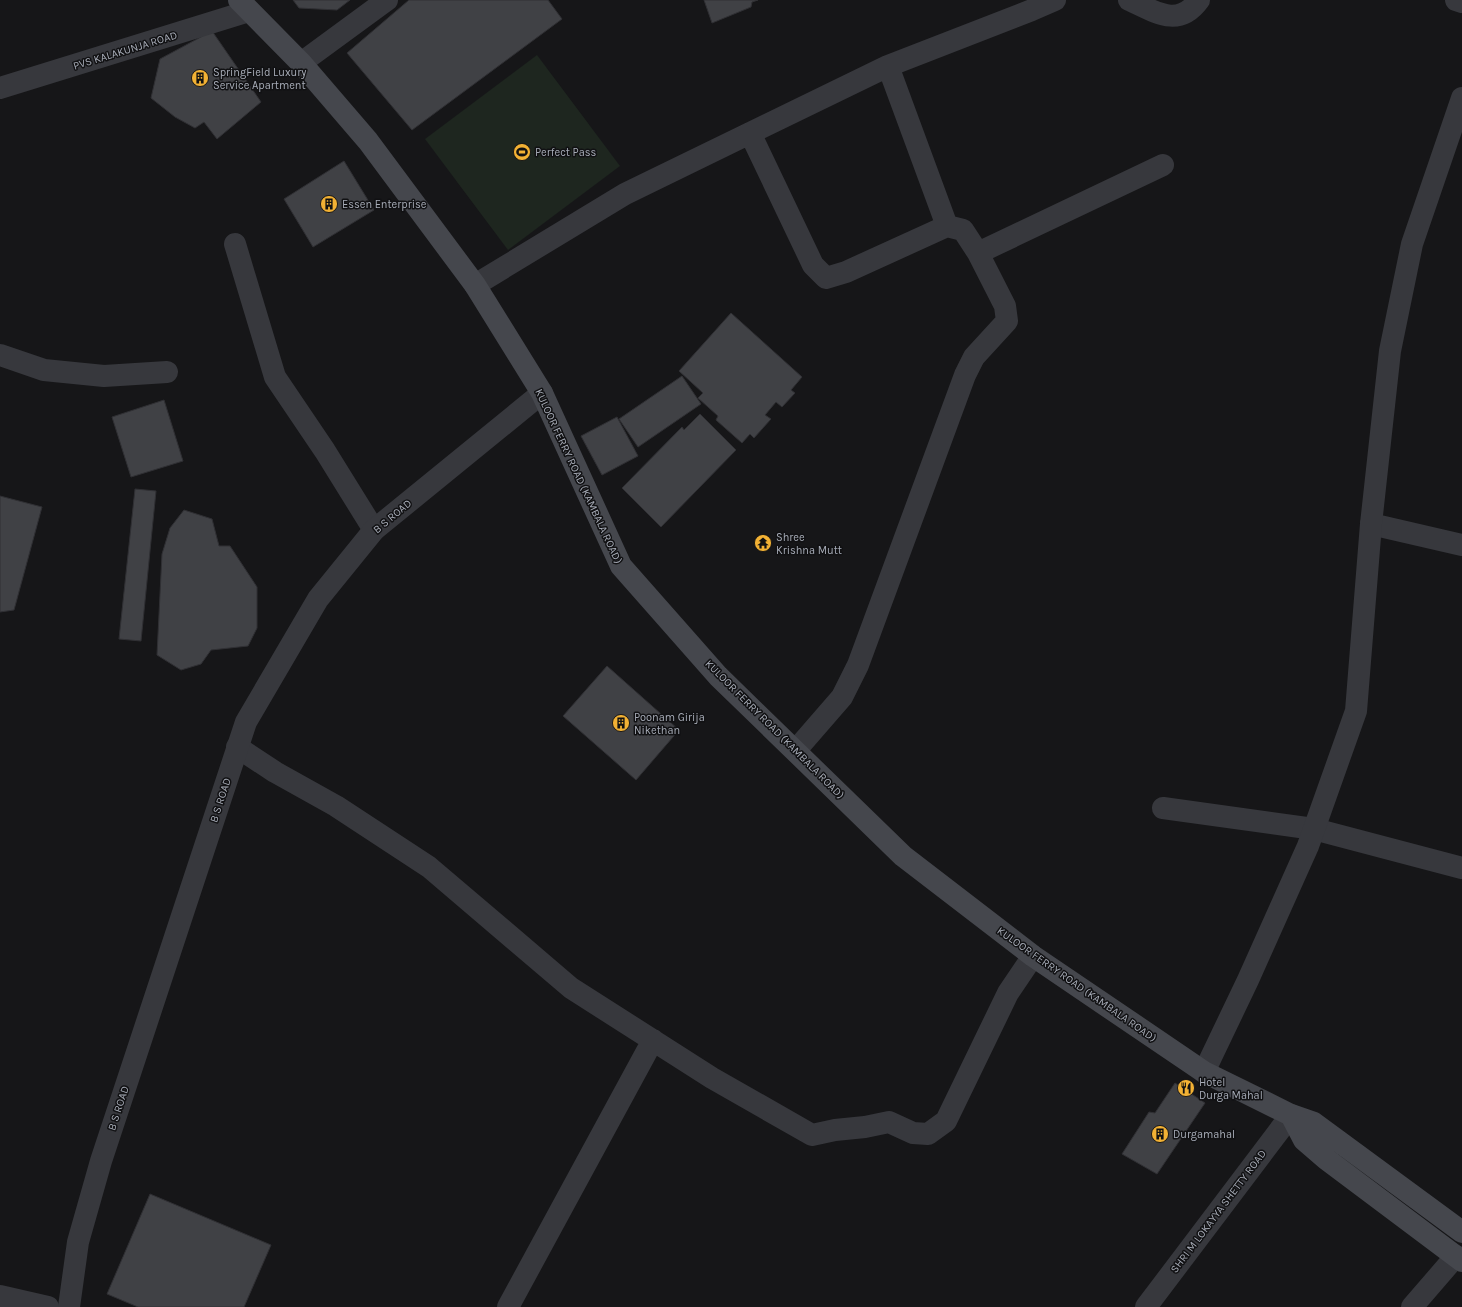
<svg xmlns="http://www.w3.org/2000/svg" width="1462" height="1307" viewBox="0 0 1462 1307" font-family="Karla,sans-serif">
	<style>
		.green { fill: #1e261f }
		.building { fill: #404145; stroke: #303034 }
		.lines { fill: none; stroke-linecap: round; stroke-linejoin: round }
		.minor { stroke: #37383d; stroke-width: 22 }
		.tertiary { stroke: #37383d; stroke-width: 22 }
		.secondary { stroke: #45474d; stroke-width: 22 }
		.labels { text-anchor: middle; stroke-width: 3; stroke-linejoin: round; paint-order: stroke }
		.street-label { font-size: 11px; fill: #a8adb8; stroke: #111113 }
		.poi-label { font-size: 11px; fill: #a8adb8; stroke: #111113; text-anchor: start }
	</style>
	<rect width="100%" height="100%" fill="#161618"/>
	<path class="green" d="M537,55l83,111 -112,84 -83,-111z"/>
	<path class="building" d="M293,0h57l-13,10 -38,-2z
		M409,0h139l14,19 -150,111 -65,-77z
		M704,0h54l-6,2 -1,5 -39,16z
		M212,31l49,71 -44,37 -13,-17 -9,6 -20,-11 -24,-19 9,-39z
		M344,161l30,49 -61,37 -29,-48z
		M731,313l71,64 -11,13 4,3 -13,14 -6,-5 -11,13 6,4 -17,19 -4,-4 -8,9 -26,-23 2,-4 -20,-18 5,-5 -24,-22z
		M682,376l19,28 -63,43 -19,-28z
		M164,400l19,61 -52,16 -19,-60z
		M700,414l36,36 -75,77 -39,-39 60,-61 2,3z
		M617,417l21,39 -36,19 -21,-39z
		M135,489l21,2 -15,150 -22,-2z
		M0,496l42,11 -28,103 -14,2z
		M184,510l28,9 7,27h11l27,41v41l-9,18 -37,4 -10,14 -20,6 -24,-15 5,-101 8,-26z
		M607,666l72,64 -43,50 -73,-64z
		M1175,1083l30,20 -48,71 -35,-20 27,-42 6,1z
		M150,1194l121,51 -27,62h-106l-31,-13z"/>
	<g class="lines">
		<path class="minor" d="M1129,0c25,11 49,29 70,0
			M1456,0l6,2
			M301,63l86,-63
			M888,66l59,160
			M0,88l249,-77
			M750,133l63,132 13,13 20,-6 101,-46 16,4 15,23 27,53 2,15 -33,36 -9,18 -107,290 -16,32 -46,53
			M235,244l40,133 50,74 49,79
			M978,253l185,-88
			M475,285l150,-91 263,-128 144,-56 23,-10
			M0,355l44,15 60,6 63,-4
			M1371,524l91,21
			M237,747l38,25 61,34 93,61 142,121 141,90 100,57 23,-5 30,-3 24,-5 24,11 15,1 18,-13 62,-128 25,-37
			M1163,808l151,21 148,39
			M0,1296l48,11
			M508,1307l145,-267
			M1412,1307l44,-51"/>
		<path class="tertiary" d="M1204,1072l44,-92 60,-134 48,-135 15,-187 19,-173 22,-107 50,-146
			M69,1307l9,-65 23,-81 145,-439 72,-123 56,-69 168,-137
			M1146,1307l145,-192"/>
		<path class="secondary" d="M239,0l62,63 67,78 107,144 67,108 79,173 97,110 185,180 130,100 171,116 87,43 23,8 148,109
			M1291,1115l13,25 22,19 136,102"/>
	</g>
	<defs>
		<g id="building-disc" transform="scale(0.9)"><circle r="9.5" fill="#f2b134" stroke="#111113"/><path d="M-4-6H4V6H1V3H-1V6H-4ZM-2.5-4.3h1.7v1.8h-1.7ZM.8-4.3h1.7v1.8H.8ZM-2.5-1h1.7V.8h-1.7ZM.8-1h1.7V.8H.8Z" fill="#111"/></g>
		<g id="stadium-disc" transform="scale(0.9)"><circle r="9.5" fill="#f2b134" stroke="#111113"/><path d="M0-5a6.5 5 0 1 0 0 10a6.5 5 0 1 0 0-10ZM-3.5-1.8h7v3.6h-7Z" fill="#111"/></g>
		<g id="temple-disc" transform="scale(0.9)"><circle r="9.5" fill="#f2b134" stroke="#111113"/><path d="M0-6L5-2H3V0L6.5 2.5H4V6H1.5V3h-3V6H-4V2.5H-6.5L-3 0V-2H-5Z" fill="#111"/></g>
		<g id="restaurant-disc" transform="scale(0.9)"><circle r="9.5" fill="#f2b134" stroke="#111113"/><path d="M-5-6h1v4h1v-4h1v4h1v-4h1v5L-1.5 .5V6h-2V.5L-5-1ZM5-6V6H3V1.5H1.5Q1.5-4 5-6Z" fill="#111"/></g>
	</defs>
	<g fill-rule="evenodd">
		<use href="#building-disc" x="200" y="78"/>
		<use href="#stadium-disc" x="522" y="152"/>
		<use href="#building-disc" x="329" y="204"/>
		<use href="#temple-disc" x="763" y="543"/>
		<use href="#building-disc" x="621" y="723"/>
		<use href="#restaurant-disc" x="1186" y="1088"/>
		<use href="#building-disc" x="1160" y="1134"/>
	</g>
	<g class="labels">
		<g class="street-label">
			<text transform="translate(125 50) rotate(-17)" y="4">PVS KALAKUNJA ROAD</text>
			<text transform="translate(579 476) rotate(65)" y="4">KULOOR FERRY ROAD (KAMBALA ROAD)</text>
			<text transform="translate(392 516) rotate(-40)" y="4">B S ROAD</text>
			<text transform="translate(775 729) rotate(45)" y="4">KULOOR FERRY ROAD (KAMBALA ROAD)</text>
			<text transform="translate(220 800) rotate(-72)" y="4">B S ROAD</text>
			<text transform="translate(1077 984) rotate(35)" y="4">KULOOR FERRY ROAD (KAMBALA ROAD)</text>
			<text transform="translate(118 1108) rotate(-72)" y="4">B S ROAD</text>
			<text transform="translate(1218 1211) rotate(-53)" y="4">SHRI M LOKAYYA SHETTY ROAD</text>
		</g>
		<g class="poi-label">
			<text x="213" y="76">SpringField Luxury<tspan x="213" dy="13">Service Apartment</tspan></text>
			<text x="535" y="156">Perfect Pass</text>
			<text x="342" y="208">Essen Enterprise</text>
			<text x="776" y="541">Shree<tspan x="776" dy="13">Krishna Mutt</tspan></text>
			<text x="634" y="721">Poonam Girija<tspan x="634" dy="13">Nikethan</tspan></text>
			<text x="1199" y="1086">Hotel<tspan x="1199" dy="13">Durga Mahal</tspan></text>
			<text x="1173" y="1138">Durgamahal</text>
		</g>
	</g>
</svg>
